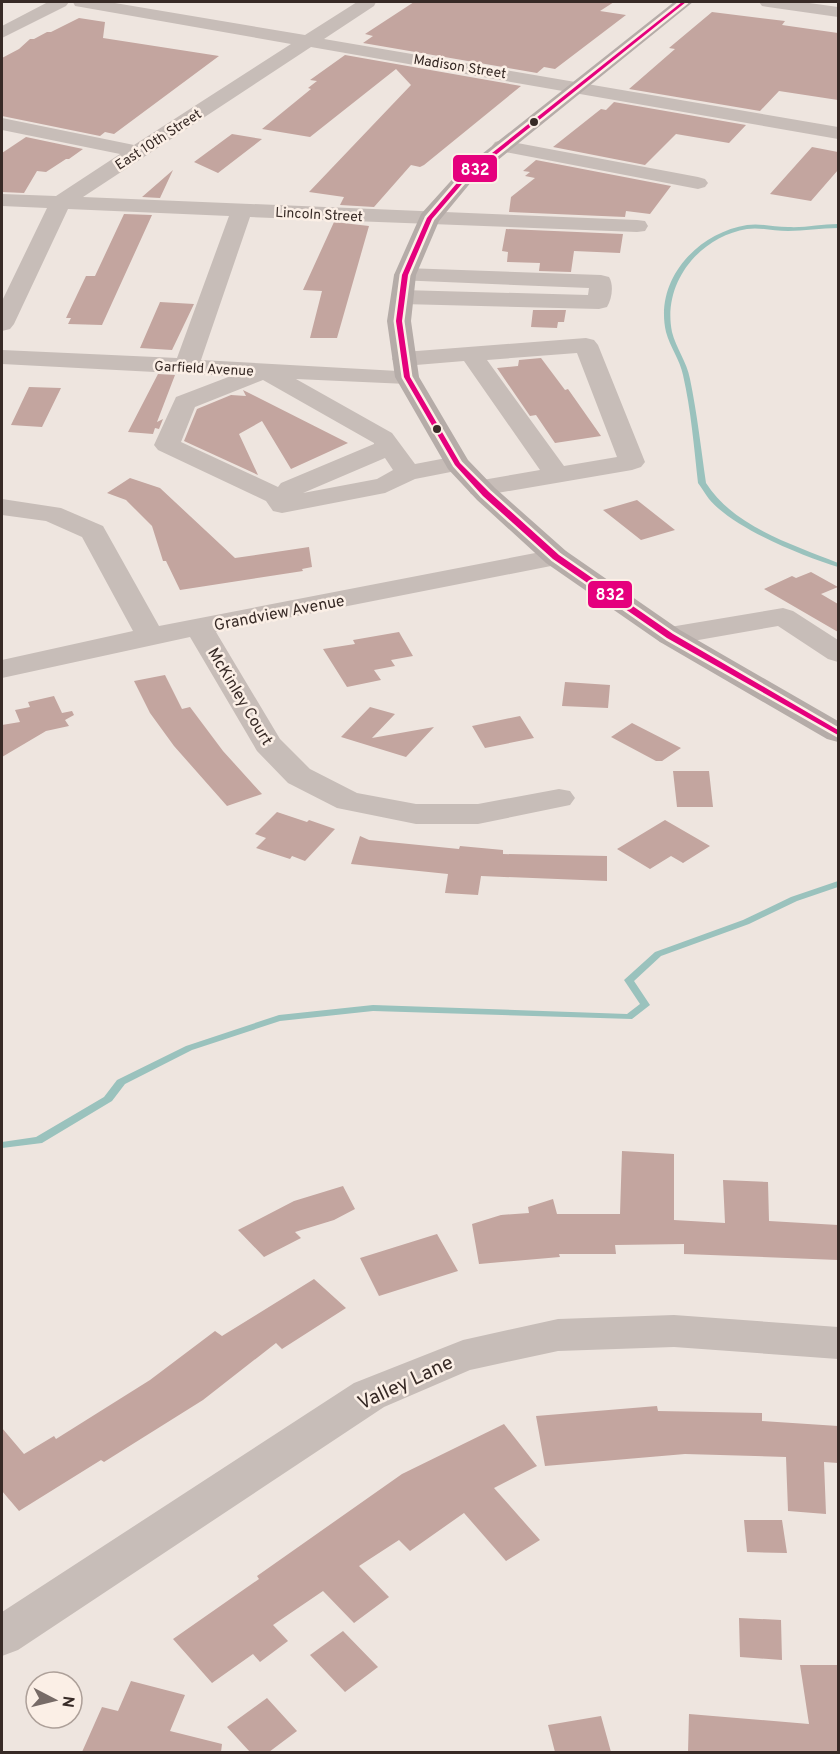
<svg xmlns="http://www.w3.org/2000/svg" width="840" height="1754" viewBox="0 0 840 1754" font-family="Overpass,sans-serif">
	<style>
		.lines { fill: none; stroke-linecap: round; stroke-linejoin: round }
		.stream { fill: #9ac2bd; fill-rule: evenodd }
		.building { fill: #c3a59f }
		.minor { fill: #c7bdb8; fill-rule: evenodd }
		.major { fill: #b5aca8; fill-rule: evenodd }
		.bus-1-casing { stroke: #fbefe6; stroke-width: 5 }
		.bus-1 { fill: #e5007d; fill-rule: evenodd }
		.bus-dot { fill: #372a26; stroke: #fbefe6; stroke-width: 2 }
		.labels { text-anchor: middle; stroke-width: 5; stroke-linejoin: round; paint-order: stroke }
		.far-street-label { font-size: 14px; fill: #372a26; stroke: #fbefe6 }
		.street-label { font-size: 16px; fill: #372a26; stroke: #fbefe6 }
		.near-street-label { font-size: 20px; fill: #372a26; stroke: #fbefe6 }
		.line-badge { stroke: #fbefe6; stroke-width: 2 }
		.badge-label { font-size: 16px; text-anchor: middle; font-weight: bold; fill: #fff }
	</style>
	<rect width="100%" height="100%" fill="#eee5df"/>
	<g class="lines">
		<path class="stream" d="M838,224v4c-17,0 -34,3 -50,3 -14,0 -28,-4 -41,-2 -48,8 -85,54 -75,103 4,16 15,30 18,47 7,34 11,69 16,104 28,44 86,61 132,80v4c-36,-11 -105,-39 -129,-68 -4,-5 -7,-11 -11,-16 -4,-36 -7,-73 -15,-108 -3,-15 -13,-28 -17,-43 -12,-52 31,-99 81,-107 14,-2 27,2 41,2 17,1 33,-3 50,-3z
			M838,881v6l-41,14 -48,23 -88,32 -27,25 16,24 -18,14 -259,-8 -93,10 -88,29 -67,34 -13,17 -70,42 -40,5v-6l34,-5 68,-40 13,-17 69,-34 93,-31 94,-10 254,9 13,-10 -16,-24 31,-28 88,-32 48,-23z"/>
	</g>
	<path class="building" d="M414,2h200l-14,9 26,4 -71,54 -11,-2 -7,6 -174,-30 10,-7 -8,-2z
		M712,12l73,9 -3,4 56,8v67l-59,-9 -19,20 -131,-22 46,-40 -6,-1z
		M79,18l26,4 -2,16 116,18 -105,78 -9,-2 -5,4 -98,-20v-58l17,-9 11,-10h4l13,-7h4z
		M345,55l176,31 -97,79 -4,2 -9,-2 -37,42 -34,-2 4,-8 -35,-5 102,-107 -15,-16 -86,68 -48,-8 49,-40 -3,-1 9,-7 -7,-1z
		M614,102l132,23 -17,18 -53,-9 -31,31 -92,-18 48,-38 5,1z
		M232,134l30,5 -44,34 -24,-11z
		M26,137l57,12 -14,10h-3l-20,13 -9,-1 -13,22 -22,-1v-39z
		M812,147l26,5v18l-27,31 -41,-7z
		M536,160l135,26 -21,28 -24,-3 -1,6 -116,-5 2,-15 24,-19 -10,-2 5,-4 -7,-1z
		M173,170l-13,28 -18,-1z
		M124,214l28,1 -50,110 -34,-1 3,-6h-5l20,-42h9z
		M334,222l35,4 -32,112h-27l12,-47 -19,-1z
		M506,229l117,5 -3,19 -46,-2 -3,21 -32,-1 1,-8 -33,-1 1,-10 -6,-1z
		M160,302l34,2 -22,46 -32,-2z
		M533,310h33l-2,12h-6l-1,6 -26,-1z
		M541,358l24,32 3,-1 33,47 -46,7 -19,-28 -6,1 -33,-48 21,-2 1,-6z
		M158,374l17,1 -18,47 6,-3 -4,10 -4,-1 -2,6 -25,-2z
		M29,387l32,1 -19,39 -31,-2z
		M243,390l12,6 93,47 -57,26 -29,-48 -23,13 19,41 -74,-34 13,-32 34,-14 15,1z
		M130,478l30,10 75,70 74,-11 3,20 -10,2 1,2 -123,19 -14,-29h-3l-11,-35 -26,-26 -19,-7z
		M637,500l38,30 -34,10 -38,-30z
		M811,572l27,15 -17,7 17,10v28l-74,-43 28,-13 4,2z
		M399,632l14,24 -22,4 4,6 -21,4 7,10 -34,7 -24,-38 32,-5 -2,-4z
		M165,675l17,34 8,-2 33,44 39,43 -35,12 -53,-60 -24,-33 -16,-32z
		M565,682l45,3 -2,23 -46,-2z
		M54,696l8,17 10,-2 2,4 -9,5 4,6 -23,5 -44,26v-32l18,-3 -5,-12 15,-3 -2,-5z
		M370,707l25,7 -23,24 62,-11 -28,30 -65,-20z
		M520,716l14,22 -49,10 -13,-22z
		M632,723l49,25 -19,13h-6l-45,-24z
		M673,771h36l4,36h-36z
		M277,812l30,10 2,-2 26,9 -30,32 -13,-5 -2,3 -34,-11 10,-10 -11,-4z
		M665,820l45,26 -27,17 -12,-7 -21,13 -33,-20z
		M360,836l9,4 90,9 1,-3 43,4v4l104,2v25l-126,-5 -3,19 -33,-2 3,-19 -97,-10z
		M622,1151l52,3v66l51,3 -2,-43 45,2 1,39 69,4v35l-154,-6v-10l-69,1 1,9h-57l1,3 -81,7 -7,-40 29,-9 28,-2 -1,-6 25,-8 4,15h63z
		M343,1186l12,23 -21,11 -39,12 6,6 -37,19 -26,-27 56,-29z
		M437,1234l21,37 -79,25 -19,-38z
		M314,1279l32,29 -64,41 -6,-6 -73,57 -99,62 -3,-2 -82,51 -17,-20v-63l22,26 30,-18 2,3 94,-59 65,-49 7,5z
		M657,1406l1,5 104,2v8l76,5v37l-14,-1 2,52 -38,-3 -2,-54 -101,-3 -140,12 -9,-50z
		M504,1424l33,42 -43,22 46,52 -34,21 -42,-48 -54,38 -11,-11 -40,26 30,31 -35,26 -31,-32 -50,34 15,16 -28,21 -7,-8 -41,29 -39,-44 86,-60 -2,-3 145,-102z
		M744,1520h38l5,33 -40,-1z
		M739,1618l42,2 1,40 -42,-3z
		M343,1631l35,36 -33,25 -35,-37z
		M800,1665h38v87h-150l1,-38 120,10z
		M131,1681l54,14 -15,36 52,13 -1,8h-139l20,-45 16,4z
		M267,1698l30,33 -28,21h-19l-23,-25z
		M601,1716l10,36h-56l-7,-27z"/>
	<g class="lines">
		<path class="minor" d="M48,2h21l-3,4 -64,32v-12z
			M73,2h36l196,33 52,-33h19l-2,4 -50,33 514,88v12l-527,-92 -228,150 554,23 8,1 3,5 -3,5 -8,1 -387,-15 -49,143 215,12 3,5 -3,5 -9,2 -111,-5 96,54 23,31 42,-8 9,3 4,5 -4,5 -51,10 -30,14 -103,20 -9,-2 -7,-10 -108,-51 -4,-5 22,-48 55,-21 -229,-12v-14l175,8 52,-142 -161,-7 -54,115 -4,5 -8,2v-30l45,-93 -45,-2v-12l54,2 64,-42 -118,-24v-12l132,27 157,-101 -210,-37 -6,-1zM263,380l111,63v1l-93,39 -3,4 -97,-45 14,-35zM385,458l8,12 -16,9 -74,14z
			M759,2h43l36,5v10l-70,-10 -6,-1z
			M502,140l196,37 7,2 3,4 -3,4 -7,2 -203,-39 -3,-4 3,-4z
			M405,268l196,7 8,2c5,8 3,22 -2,30l-8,2 -197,-5 -8,-2 -3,-5 3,-5 8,-2 186,5 1,-7 -192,-8 -3,-5 3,-5z
			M586,338l8,2 4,5 47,117 -4,5 -9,3 -152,26 -9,-2 -4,-6 4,-6 69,-12 -76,-109 -60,5 -8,-2 -4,-5 4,-5 8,-2zM577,353l40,104 -53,9 -77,-106z
			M2,499l59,9 42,18 56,100 397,-77 10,2 4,6 -4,6 -10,2 -340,67 64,107 30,30 47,24 59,11h62l81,-15 11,2 5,7 -5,7 -92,19h-62l-79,-16 -49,-25 -31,-32 -67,-114 -188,41v-18l131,-29 -51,-94 -36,-16 -44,-6z
			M783,608l10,3 45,29v22l-10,-3 -50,-33 -108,19 -10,-3 -4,-6 4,-6 10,-3z
			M674,1315l164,12v32l-164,-12 -116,4 -88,19 -86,37 -366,243 -16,6v-44l352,-229 109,-43 95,-21z"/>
		<path class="major" d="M674,2h19l-221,179 -33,40 -23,54 -5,46 8,56 49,83 27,28 71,63 114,79 158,91v21l-11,-3 -167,-97 -114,-79 -69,-63 -29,-31 -53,-92 -8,-56 7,-46 27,-61 37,-41z"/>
		<g class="bus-1-casing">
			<path id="bus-1" d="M682,2h4l-219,176 -35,41 -24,56 -6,46 8,56 50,86 29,29 70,63 114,79 165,96v5l-171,-97 -114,-79 -70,-63 -28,-31 -51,-88 -8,-56 6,-46 25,-57 36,-42z"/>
		</g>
		<use href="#bus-1" class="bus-1"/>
	</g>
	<g class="bus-dot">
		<circle cx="534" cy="122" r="5"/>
		<circle cx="437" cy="429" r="5"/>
	</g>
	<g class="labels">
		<g class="far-street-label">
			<text transform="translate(460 66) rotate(9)" y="5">Madison Street</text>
			<text transform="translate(158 139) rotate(-33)" y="5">East 10th Street</text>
			<text transform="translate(319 214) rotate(3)" y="5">Lincoln Street</text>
			<text transform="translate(204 368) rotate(3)" y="5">Garfield Avenue</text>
		</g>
		<g class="street-label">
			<text transform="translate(279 612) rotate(-11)" y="6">Grandview Avenue</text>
			<text transform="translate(241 696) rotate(59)" y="6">McKinley Court</text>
		</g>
		<g class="near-street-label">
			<text transform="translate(405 1382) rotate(-25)" y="7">Valley Lane</text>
		</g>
	</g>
	<g class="line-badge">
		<rect x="452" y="154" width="46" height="29" rx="6" fill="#e5007d"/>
		<rect x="587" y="580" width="46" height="29" rx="6" fill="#e5007d"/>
	</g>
	<g class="badge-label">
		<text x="475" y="175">832</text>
		<text x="610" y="600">832</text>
	</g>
	<rect width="840" height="1754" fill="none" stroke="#372a26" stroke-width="6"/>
	<g transform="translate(54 1700) rotate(97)"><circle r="28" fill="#fbefe6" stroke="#ada099" stroke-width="1.5"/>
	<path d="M0-4.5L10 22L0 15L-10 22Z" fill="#776b67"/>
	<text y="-9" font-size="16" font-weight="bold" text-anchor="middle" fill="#372a26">N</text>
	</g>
</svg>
